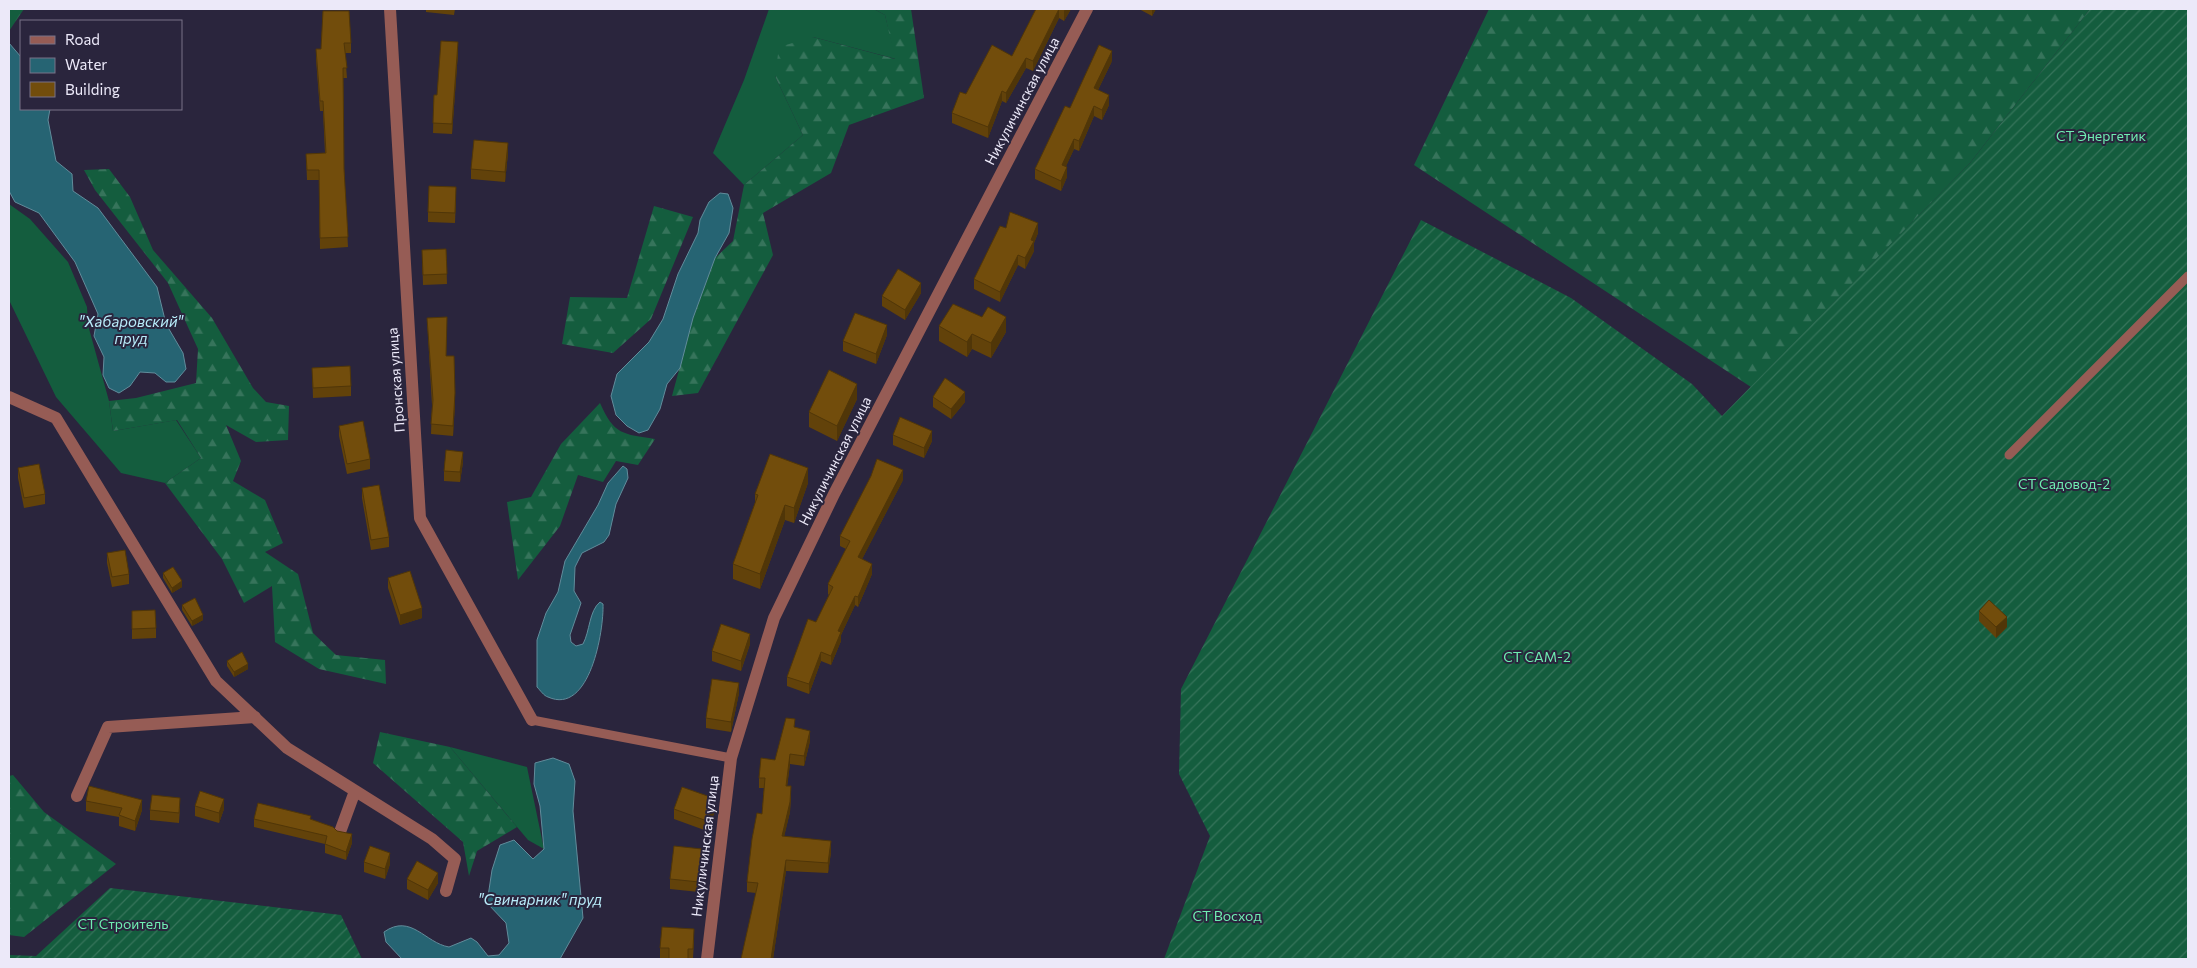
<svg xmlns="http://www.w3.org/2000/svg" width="2197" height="968" viewBox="0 0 2197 968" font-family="Commissioner,sans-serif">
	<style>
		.grass { fill: #145d3e }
		.forest { fill: url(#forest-firs) }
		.garden { fill: url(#garden-furrows) }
		.water { fill: #266473; stroke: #618c9b }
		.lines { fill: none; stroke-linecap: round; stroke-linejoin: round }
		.lane { stroke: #965c55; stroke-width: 9 }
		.street { stroke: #965c55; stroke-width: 12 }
		.wall { fill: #62420a }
		.shaded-wall { fill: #503608 }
		.building { fill: #724d0c; stroke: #503608 }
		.labels { text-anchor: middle; stroke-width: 4; stroke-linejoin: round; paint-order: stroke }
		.street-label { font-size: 14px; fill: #ece9f9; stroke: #2a253d }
		.park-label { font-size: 14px; fill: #6fedb1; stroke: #2a253d }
		.water-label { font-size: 15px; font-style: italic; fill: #b8ecfa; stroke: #2a253d }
	</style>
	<defs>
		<pattern id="forest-firs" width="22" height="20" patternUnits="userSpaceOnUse" patternTransform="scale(1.25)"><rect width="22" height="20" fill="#145d3e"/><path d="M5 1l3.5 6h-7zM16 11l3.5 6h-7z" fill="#36745b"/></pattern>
		<pattern id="garden-furrows" width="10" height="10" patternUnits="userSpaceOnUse" patternTransform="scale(1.25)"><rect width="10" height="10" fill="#145d3e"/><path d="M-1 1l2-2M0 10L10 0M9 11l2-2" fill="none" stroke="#36745b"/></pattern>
	</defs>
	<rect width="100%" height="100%" fill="#2a253d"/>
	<path class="grass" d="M769,9h105l11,6 11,44 -83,-22 -38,39 28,59 -59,50 -31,-32 31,-73z
		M9,204l21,15 38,43 19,45 1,18 21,76 4,30 63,-11 25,38 -36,25 -44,-10 -65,-76 -47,-97z
		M450,747l77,20 17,82 -16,-9z"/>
	<path class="forest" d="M9,9h15l-15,22z
		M874,9h37l13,89 -75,27 -18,48 -68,40 10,42 -75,138 -26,3 21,-78 22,-60 18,-17 11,-56 59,-50 -28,-59 4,-29 34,-10 82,22 -10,-44z
		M1489,9h601l-120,154 -219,224 -337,-222z
		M109,169l21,28 23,53 59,68 41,70 13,14 23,4 -1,34 -32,2 -30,-17 15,36 -8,20 32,19 18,43 -18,9 33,22 15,59 23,22 49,5 1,24 -67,-15 -44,-27 -3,-56 -28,17 -22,-44 -57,-76 36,-25 -24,-38 -64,11 -4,-30 27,-3 60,-15 2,-34 -30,-66 -73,-93 -11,-20z
		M654,206l39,11 -42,102 -38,34 -51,-9 8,-47 57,1z
		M600,403c14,32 23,31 55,36l-17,26 -22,-4 -13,21 -25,-7 -18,51 -42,54 -11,-78 24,-5 30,-53z
		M380,732l70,15 67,80 -40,24 -8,25 -6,-34 -90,-79z
		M13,775l31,37 72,52 -92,73 -15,-2v-159z"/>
	<path class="garden" d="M2090,9h98v950h-1024l46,-123 -31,-62 2,-85 240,-469 150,78 121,86 30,32 248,-253z
		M110,888l231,27 21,44h-353v-4l27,1z"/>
	<path class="water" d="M9,43l12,14v52h29l-2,11 8,41 16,13 1,17 25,17 59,79 9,37 17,29 3,16 -11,13h-9l-11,-9 -15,-1 -10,14 -11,7 -10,-5 -6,-13 1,-18 -10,-21 4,-22 -23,-52 -36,-49 -24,-11 -6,-11z
		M720,193l8,1 5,14 -4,25 -14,25 -22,60 -13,50 -13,16 -7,25 -12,21 -9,3 -12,-7 -11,-11 -5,-19 6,-22 32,-32 14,-23 15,-45 20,-41 2,-13 9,-18z
		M623,466l4,3 1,9 -12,26 -7,31 -5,7 -22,11 -7,14 -1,24 7,12 -11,32 1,7 5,4 7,-2c7,-13 6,-33 17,-42l3,2c1,26 -13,112 -55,93 -4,-1 -8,-7 -11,-10v-47l9,-27 12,-21 7,-31 33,-56 10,-22z
		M553,758l16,6 6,17 -2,30 10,107 -23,41h-158l-16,-17 -2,-10c27,-19 41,11 65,15l22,-9 6,4 11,14 11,-1 10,-12 -3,-20 -19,-20 5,-33 8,-25 14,-5 19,19 11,-10 -4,-43 -6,-22 1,-21z"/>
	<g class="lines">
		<path class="lane" d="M2009,455l179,-179
			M532,720l199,38"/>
		<path class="street" d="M390,9l30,509 112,202
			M9,397l47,21 160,263 71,67 145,91 23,20 -9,32
			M77,796l31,-69 147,-10
			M340,832l15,-41
			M707,959l24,-201 43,-140 60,-124 253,-485"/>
	</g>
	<path class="wall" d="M426,9h29l-1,6 -28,-3z
		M1036,9h35l-7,12 -5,-3 -26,53 -7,-3 -20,35 -4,-2 -14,37 -36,-15v-10l14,-19 46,-38z
		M1139,9h17l-4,7z
		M323,11l28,32v10h-6l2,25h-4l1,91 4,78 -28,2 -1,-69h-12l-1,-26 19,-1 -2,-42h-3l-4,-52v-10h5z
		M458,52l-6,82 -19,-1 1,-38h3z
		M1112,61l-14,29 11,15 -7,15 -8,-4 -15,35 -5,-2 -8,17 1,11 -6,14 -26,-12v-10l35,-61z
		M508,153l-3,29 -34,-3v-10z
		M456,197l-1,26 -27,-1v-10z
		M1006,228l32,5 -4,10v8l-9,18 -7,-4 -18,37 -26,-13v-10z
		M446,249l1,35 -24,1 -1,-35z
		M921,293l-16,27 -23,-14v-10z
		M427,318l19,38 9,47 -2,33 -22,-2 1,-29z
		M939,326l67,6 -15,26 -19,-9 -5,8 -28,-16z
		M887,335l-11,29 -33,-13v-10z
		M312,368l39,18v10l-38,2z
		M933,397l32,5 -14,17 -18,-12z
		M857,399l-20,42 -28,-14v-15z
		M339,426l31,33v10l-23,5 -8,-38z
		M893,435l39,6 -8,17 -31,-13z
		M463,462l-3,20 -16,-1v-10z
		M18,468l27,26v10l-21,4 -6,-30z
		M903,480l-41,79 10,15 -14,33 -3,-2 -14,30v6l-10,24 -10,-4 -12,33 -22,-8v-9l29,-55 13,-27 -1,-1v-10l18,-35 -6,-3v-10z
		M808,483l-14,40 -9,-3 -25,69 -27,-10v-15l22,-61v-9z
		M362,488l27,49v10l-18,3 -9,-52z
		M107,553l22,21v10l-17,3 -5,-24z
		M163,573l19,14 -10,6 -9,-15z
		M388,578l34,40 -22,7 -12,-37z
		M182,605l21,15 -11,6 -10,-16z
		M132,611l24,17v10l-24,1z
		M1979,611l28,16 -11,11 -17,-17z
		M750,644l-9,27 -29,-10v-10z
		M227,661l21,8 -14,8 -7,-11z
		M739,693l-8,39 -25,-4v-10z
		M795,727l15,14 -6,25 -14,-2 -3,22 4,10 -1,16 -6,24 47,16 -3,21 -42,-2 -13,88h-32l15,-66 -9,-1v-10l15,-68 2,-26h-5v-10l16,-18z
		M86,801l56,9 -7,21 -16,-5v-9l-33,-6z
		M195,806l29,3 -5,14 -24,-7z
		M180,808l-1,15 -29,-3v-10z
		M674,809h42l-9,22 -33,-12z
		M254,819h57l26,12 15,12 -6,17 -21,-7v-9l-71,-17z
		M702,859l-3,33 -29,-3v-10z
		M364,862l26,2 -5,15 -21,-7z
		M407,879l31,4 -10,17 -21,-11z
		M694,939l-1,20h-24v-1h-9v-10z"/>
	<path class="shaded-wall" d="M1059,9v9l-26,53v-10z
		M1065,9h6l-7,12v-10z
		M1152,9h4l-4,7z
		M458,42v10l-6,82v-10z
		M1112,51v10l-18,37v-10z
		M1026,58v10l-20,35v-10z
		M1002,91v10l-14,37v-11z
		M1109,95v10l-7,15v-10z
		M1094,106v10l-15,35v-10z
		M1074,139v10l-12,26v-10z
		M508,143v10l-3,29v-10z
		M1067,167v10l-6,14v-10z
		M1038,223v10l-4,10v8l-9,18v-11l6,-18z
		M1018,255v10l-18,37v-10z
		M921,283v10l-16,27v-10z
		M1006,317v15l-15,26v-15z
		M887,325v10l-11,29v-10z
		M972,334v15l-5,8v-15z
		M857,384v15l-20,42v-15z
		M965,392v10l-14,17v-10z
		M455,393v10l-2,33v-10z
		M932,431v10l-8,17v-10z
		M463,452v10l-3,20v-10z
		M808,468v15l-14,40v-15z
		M903,470v10l-45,87v-10z
		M785,505v15l-25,69v-15z
		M872,564v10l-14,33v-10z
		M182,581v6l-10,6v-5z
		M855,596v9l-14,30v6l-10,24v-9l7,-25z
		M422,608v10l-22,7v-10z
		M203,615v5l-11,6v-5z
		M2007,617v10l-11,11v-11z
		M750,634v10l-9,27v-10z
		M821,652v9l-12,33v-10z
		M248,664v5l-14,8v-5z
		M739,683v10l-8,39v-10z
		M810,731v10l-6,25v-10z
		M790,754v10l-4,32v-10z
		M791,786l-1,26 -8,34v-10z
		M224,799v10l-5,14v-10z
		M716,799v10l-9,22v-10z
		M142,800v10l-7,21v-10z
		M352,834v9l-6,17v-8z
		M831,841v11l-3,21v-10z
		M702,849v10l-3,33v-10z
		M390,853v11l-5,15v-10z
		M786,860v11l-13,88h-2z
		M438,873v10l-10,17v-10z"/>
	<path class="building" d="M1036,9h23l-26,52 -7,-3 -20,35 -4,-2 -14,36 -36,-14 8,-21 6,2 26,-49 20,11z
		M323,11h26l2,32h-7l3,25h-4l1,101 4,68 -28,1 -1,-68h-12l-1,-16 20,-1 -3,-52h-3l-4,-52h5z
		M441,41l17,1 -6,82 -19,-1 1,-28h3z
		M1099,45l13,6 -18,37 15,7 -7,15 -8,-4 -15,35 -5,-2 -12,26 5,2 -6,14 -26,-12 30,-63 5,2z
		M474,140l34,3 -3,29 -34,-3z
		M429,186l27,1 -1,26 -27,-1z
		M1010,212l28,11 -7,17 3,1 -9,17 -7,-3 -18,37 -26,-13 26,-53 6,2z
		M446,249l1,25 -24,1 -1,-25z
		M898,269l23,14 -16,27 -23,-14z
		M953,304l29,13 6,-10 18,10 -15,26 -19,-9 -5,8 -28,-16z
		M855,313l32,12 -11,29 -33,-13z
		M447,317l-1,39h8l1,37 -2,33 -22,-2 2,-24 -6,-82z
		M350,366l1,20 -38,2 -1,-20z
		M829,370l28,14 -20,42 -28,-14z
		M945,378l20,14 -14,17 -18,-12z
		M900,417l32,14 -8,17 -31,-13z
		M363,421l7,38 -23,5 -8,-38z
		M446,450l17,2 -3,20 -16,-1z
		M770,454l38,14 -14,40 -9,-3 -25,69 -27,-10 25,-69 -3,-1z
		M877,459l26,11 -45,87 14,7 -14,33 -3,-1 -17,35 3,1 -10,24 -10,-4 -12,32 -22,-7 21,-58 8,3 17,-35 -5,-3 22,-43 -10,-5 31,-60z
		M39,464l6,30 -21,4 -6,-30z
		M379,485l10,52 -18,3 -9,-52z
		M125,550l4,24 -17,3 -5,-24z
		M173,567l9,14 -10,7 -9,-15z
		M410,571l12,37 -22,7 -12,-37z
		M195,598l8,17 -11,6 -10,-16z
		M1989,600l18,17 -11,10 -17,-16z
		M155,610l1,18 -24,1v-18z
		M721,624l29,10 -9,27 -29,-10z
		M242,652l6,12 -14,8 -7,-11z
		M712,679l27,4 -8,39 -25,-4z
		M786,718l9,1 -1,8 16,4 -6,25 -14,-2 -4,32h5l-1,16 -8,34 49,5 -3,22 -42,-3 -15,99h-30l17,-76 -11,-1 5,-43 5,-26 5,1 3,-36h-6l2,-20 14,2z
		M89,786l53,14 -7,21 -16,-6 3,-7 -36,-7z
		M682,787l34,12 -9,22 -33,-12z
		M200,791l24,8 -5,14 -24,-7z
		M152,795l28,3 -1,15 -29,-3z
		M258,803l53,13 -1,3 23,8 4,4 15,3 -6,18 -21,-8 2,-8 -73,-17z
		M370,846l20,7 -5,16 -21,-7z
		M674,846l28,3 -3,33 -29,-3z
		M417,861l21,12 -10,17 -21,-11z
		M662,927l32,2 -1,20h-5v10h-19v-11h-9z"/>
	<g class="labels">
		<g class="street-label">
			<text transform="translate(1022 101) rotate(-62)" y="5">Никуличинская улица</text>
			<text transform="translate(396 380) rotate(-94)" y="5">Пронская улица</text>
			<text transform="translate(835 461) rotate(-63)" y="5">Никуличинская улица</text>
			<text transform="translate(705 846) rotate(-83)" y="5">Никуличинская улица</text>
		</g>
		<g class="park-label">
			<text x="2101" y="141">СТ Энергетик</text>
			<text x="2064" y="489">СТ Садовод-2</text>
			<text x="1537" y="662">СТ САМ-2</text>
			<text x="1227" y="921">СТ Восход</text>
			<text x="123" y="929">СТ Строитель</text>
		</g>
		<g class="water-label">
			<text x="131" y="327">"Хабаровский"<tspan x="131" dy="17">пруд</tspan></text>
			<text x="540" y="905">"Свинарник" пруд</text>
		</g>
	</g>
	<rect width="2197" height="968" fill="none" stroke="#ece9f9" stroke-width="20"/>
	<rect x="20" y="20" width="162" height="90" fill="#2a253d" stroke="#787388"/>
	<rect x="30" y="36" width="25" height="8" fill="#965c55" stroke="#787388"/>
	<text x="65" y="45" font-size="15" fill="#ece9f9">Road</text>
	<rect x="30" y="58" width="25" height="15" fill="#266473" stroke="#787388"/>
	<text x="65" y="70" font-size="15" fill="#ece9f9">Water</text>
	<rect x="30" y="82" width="25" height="15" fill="#724d0c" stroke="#787388"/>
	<text x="65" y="95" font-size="15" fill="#ece9f9">Building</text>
</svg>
